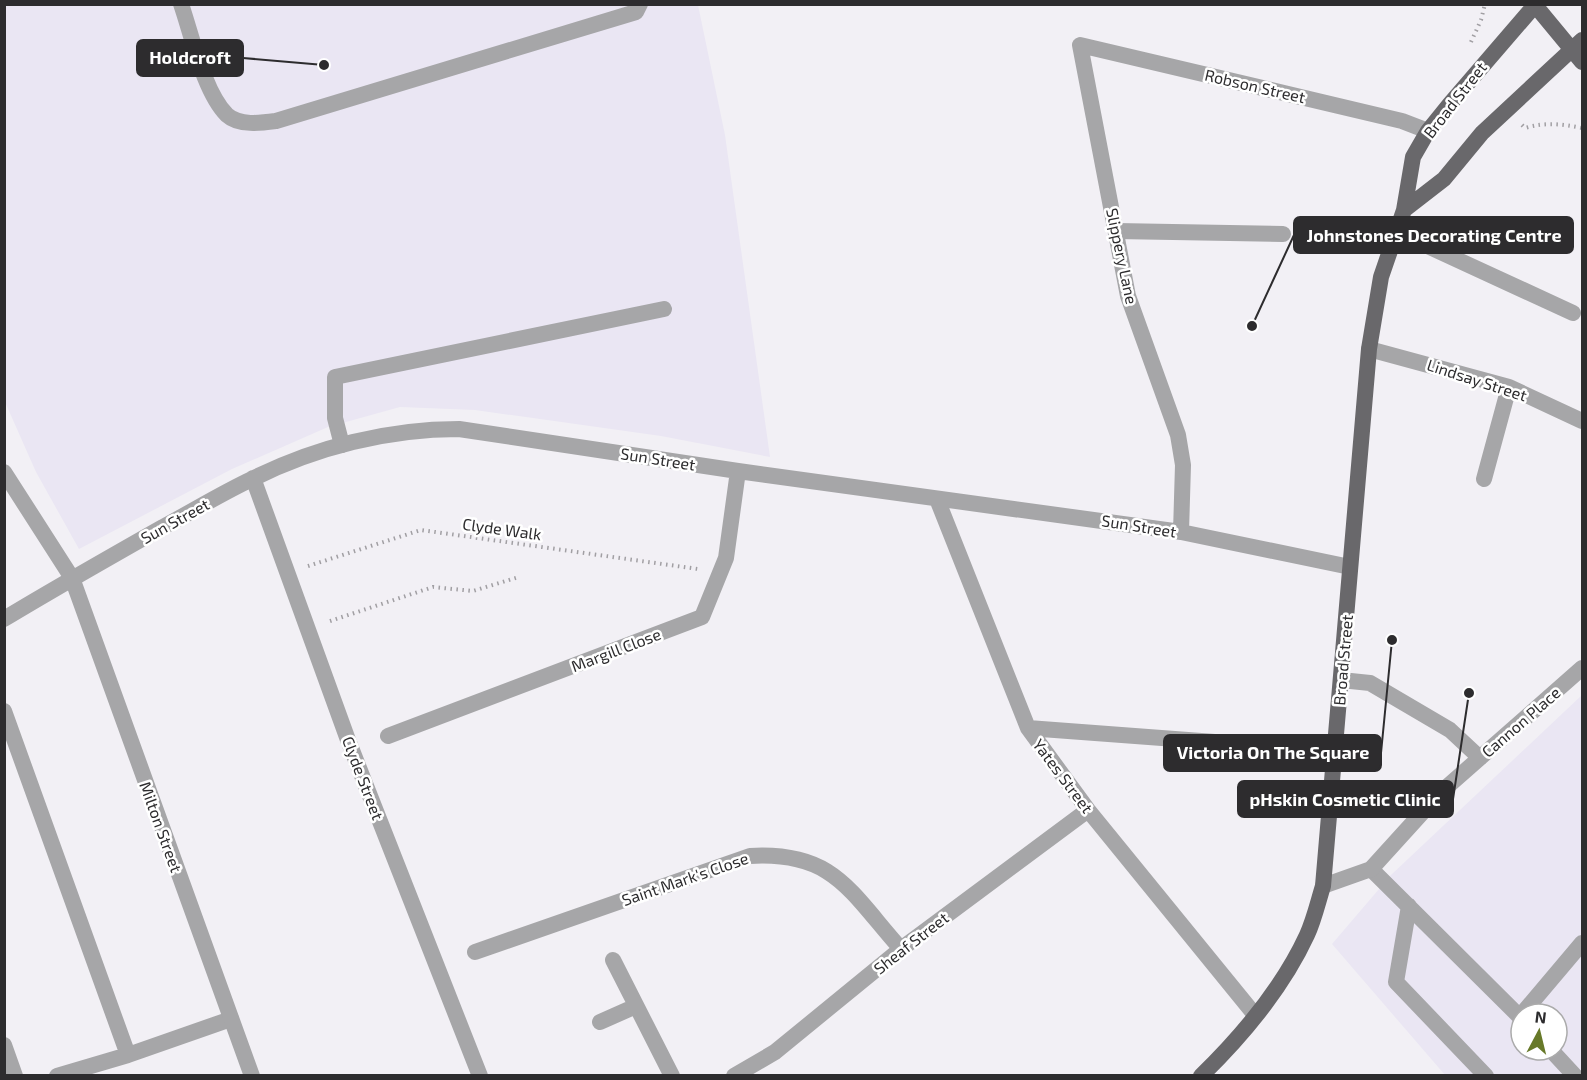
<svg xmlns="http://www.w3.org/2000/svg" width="1587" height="1080" viewBox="0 0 1587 1080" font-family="'Exo 2',sans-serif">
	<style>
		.built { fill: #eae6f3; fill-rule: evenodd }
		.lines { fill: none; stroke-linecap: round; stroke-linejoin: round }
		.path { stroke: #a19fa3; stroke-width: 4; stroke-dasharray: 1.5 4.5; stroke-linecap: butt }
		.service { stroke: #a6a6a8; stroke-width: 16 }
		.minor { stroke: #a6a6a8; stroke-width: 16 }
		.primary { stroke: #69686b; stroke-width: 16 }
		.labels { text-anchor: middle; stroke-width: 5; stroke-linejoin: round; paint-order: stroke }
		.street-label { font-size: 16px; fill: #2d2c2e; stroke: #fff }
		.leader { fill: none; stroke: #2d2c2e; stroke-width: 2 }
		.callout-dot { fill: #2d2c2e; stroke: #fff; stroke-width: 2 }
		.callout { fill: #2d2c2e; stroke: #2d2c2e; stroke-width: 2 }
		.callout-label { font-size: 18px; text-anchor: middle; font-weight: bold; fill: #fff }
	</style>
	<rect width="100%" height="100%" fill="#f2f0f5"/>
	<path class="built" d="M4,5h694l27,130 45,322 -109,-21 -186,-26 -75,-3 -72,20 -96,42 -153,80 -43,-77 -31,-70z
		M1582,695v380h-137l-113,-131 59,-69zM1521,1014h36v36h-36z"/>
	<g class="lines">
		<path class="path" d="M1471,42l10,-22 4,-16
			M1522,125l3,3c20,-6 37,-4 57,0
			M308,566l113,-36 277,39
			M330,621l103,-34 40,4 46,-14"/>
		<path class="service" d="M181,4c11,32 23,88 46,111 12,11 34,8 49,6l360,-109 4,-8
			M1116,231l167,3
			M342,445l-7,-27v-41l329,-68
			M4,711l124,344
			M1371,869l150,149
			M1409,906l-13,76 90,94
			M1522,1014l60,-71
			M1551,1050l24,26
			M57,1076l71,-21 103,-36"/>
		<path class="minor" d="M1395,231l178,82
			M1369,349l140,38 73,34
			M4,472l68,106 180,498
			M253,478l95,262 132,336
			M1484,479l25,-92
			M937,499l91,229 60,82 167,205
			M1181,532l2,-67 -5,-30 -50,-139 -48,-251 322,76 26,10
			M4,619c53,-32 106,-62 159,-92 30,-16 59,-34 89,-48 64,-32 136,-50 207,-50l279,42 443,61 169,35
			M1341,680l29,3 80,47 30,28
			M1028,728l308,23
			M388,736l314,-119 24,-59 12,-87
			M1323,886l48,-17 69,-76 142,-125
			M475,952l275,-96c84,-5 100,36 151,93
			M613,960l59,116
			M600,1022l36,-16
			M4,1045l11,31
			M734,1076l41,-24 126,-103 187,-139"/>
		<path class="primary" d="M1534,4l48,58
			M1404,210l40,-31 38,-46 100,-93
			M1201,1076c41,-40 82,-89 106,-141 7,-15 11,-33 16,-49l46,-537 12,-72 23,-67 9,-53 15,-26 21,-26 87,-101"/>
	</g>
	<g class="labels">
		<g class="street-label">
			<text transform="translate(1255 86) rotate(13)" y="6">Robson Street</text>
			<text transform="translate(1455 100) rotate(-52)" y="6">Broad Street</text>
			<text transform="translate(1122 256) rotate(78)" y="6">Slippery Lane</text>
			<text transform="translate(1477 380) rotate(18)" y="6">Lindsay Street</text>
			<text transform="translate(658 459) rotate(9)" y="6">Sun Street</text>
			<text transform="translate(175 521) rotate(-29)" y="6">Sun Street</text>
			<text transform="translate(1139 526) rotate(9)" y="6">Sun Street</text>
			<text transform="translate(502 529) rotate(8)" y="6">Clyde Walk</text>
			<text transform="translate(616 650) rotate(-21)" y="6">Margill Close</text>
			<text transform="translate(1343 660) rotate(-85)" y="6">Broad Street</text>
			<text transform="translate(1521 722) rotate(-41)" y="6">Cannon Place</text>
			<text transform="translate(1063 776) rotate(53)" y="6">Yates Street</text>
			<text transform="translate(363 778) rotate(69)" y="6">Clyde Street</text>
			<text transform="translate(161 827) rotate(70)" y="6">Milton Street</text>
			<text transform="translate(685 879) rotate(-19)" y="6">Saint Mark's Close</text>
			<text transform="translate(911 943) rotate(-38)" y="6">Sheaf Street</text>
		</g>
	</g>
	<path class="leader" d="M324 65L243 58M1252 326L1294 235M1392 640L1381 753M1469 693L1453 799"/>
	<g class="callout-dot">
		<circle cx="324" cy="65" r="6"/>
		<circle cx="1252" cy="326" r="6"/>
		<circle cx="1392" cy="640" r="6"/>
		<circle cx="1469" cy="693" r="6"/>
	</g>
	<g class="callout">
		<rect x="137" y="40" width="106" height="36" rx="6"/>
		<rect x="1294" y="217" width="279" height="36" rx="6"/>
		<rect x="1164" y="735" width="217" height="36" rx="6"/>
		<rect x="1238" y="781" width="215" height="36" rx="6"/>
	</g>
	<g class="callout-label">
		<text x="190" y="64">Holdcroft</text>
		<text x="1434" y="242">Johnstones Decorating Centre</text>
		<text x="1273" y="759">Victoria On The Square</text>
		<text x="1345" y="806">pHskin Cosmetic Clinic</text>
	</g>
	<rect width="1587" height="1080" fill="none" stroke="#2d2c2e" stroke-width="12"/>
	<g transform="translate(1539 1032) rotate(7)"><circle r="28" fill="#ffffff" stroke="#ababab" stroke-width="1.5"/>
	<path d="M0-4.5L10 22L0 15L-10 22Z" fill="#677929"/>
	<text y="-9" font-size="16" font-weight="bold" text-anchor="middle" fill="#2d2c2e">N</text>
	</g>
</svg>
